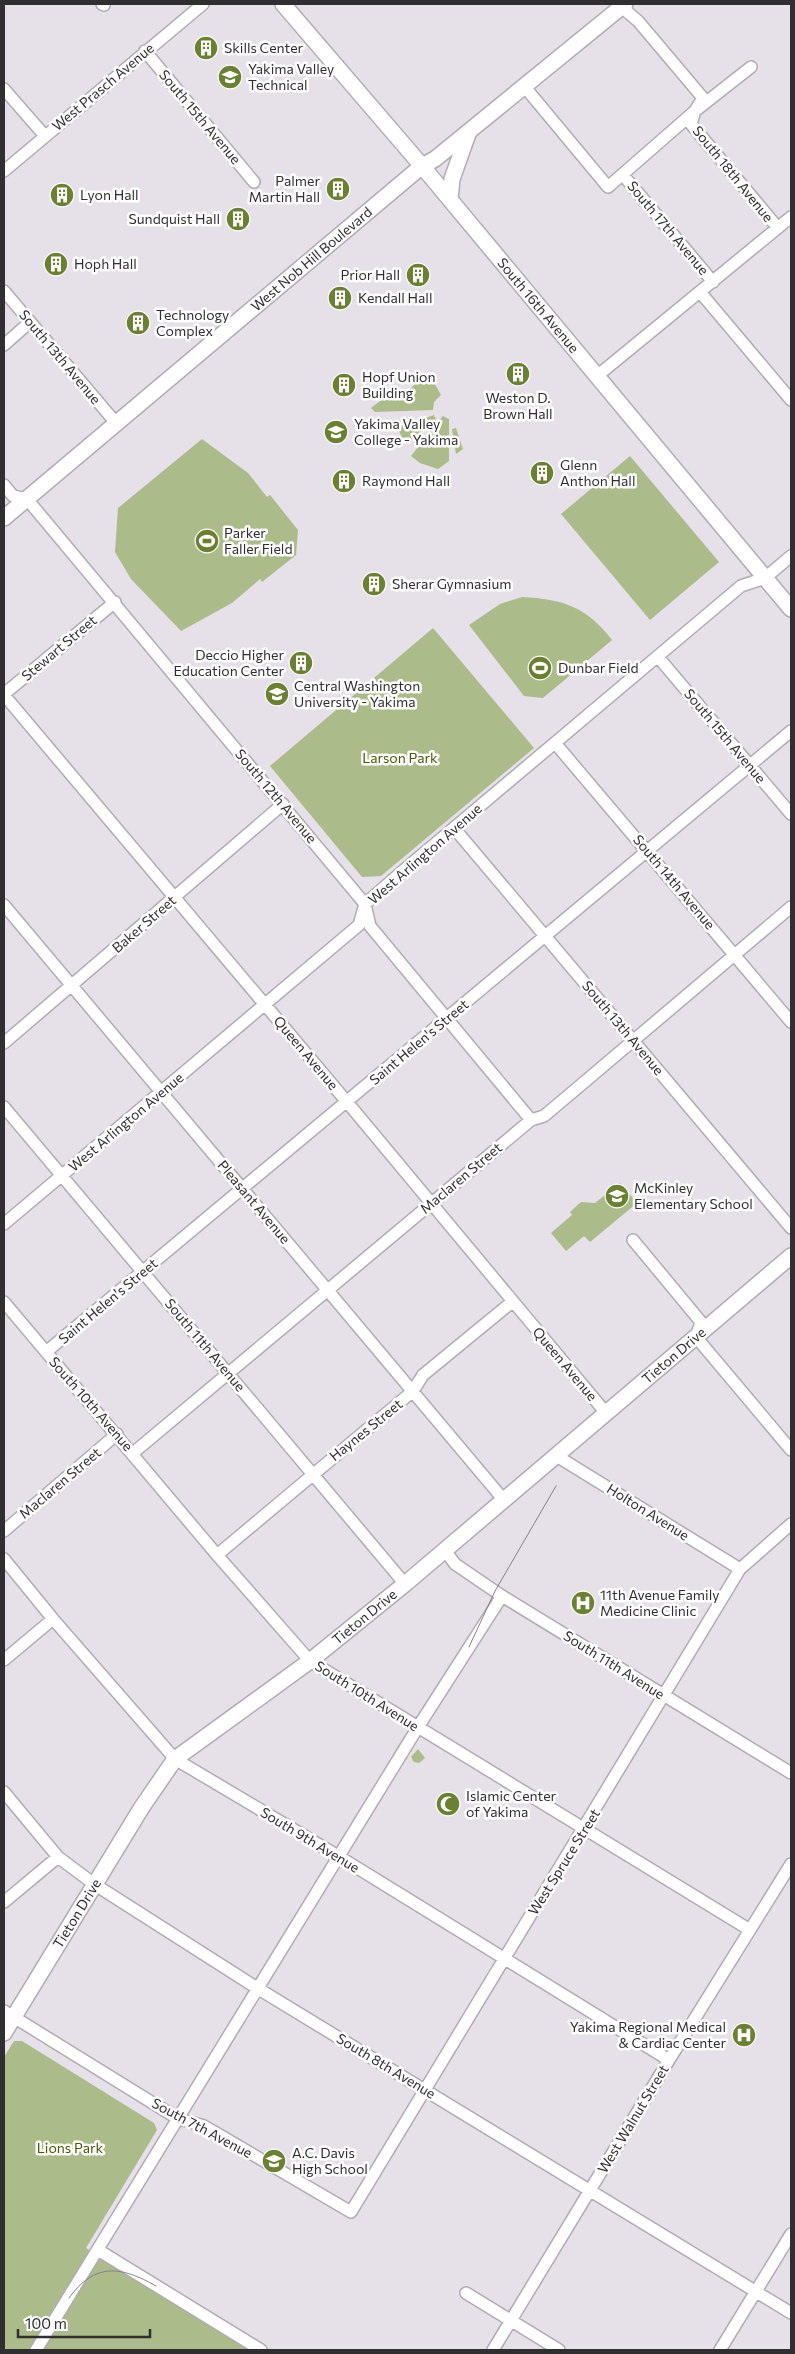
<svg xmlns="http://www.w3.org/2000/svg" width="795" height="2354" viewBox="0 0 795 2354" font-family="Commissioner,sans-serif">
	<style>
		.green { fill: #abbb8a }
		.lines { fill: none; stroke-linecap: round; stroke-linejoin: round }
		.minor-casing { stroke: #b1abb3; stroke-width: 14 }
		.major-casing { stroke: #b1abb3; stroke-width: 18 }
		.minor { stroke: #fff; stroke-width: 11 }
		.major { stroke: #fff; stroke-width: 15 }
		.tram { stroke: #858187; stroke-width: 1 }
		.labels { text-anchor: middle; stroke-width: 5; stroke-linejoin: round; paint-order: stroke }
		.poi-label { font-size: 14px; fill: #302e31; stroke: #fff; text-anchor: start }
		.street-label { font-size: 14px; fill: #302e31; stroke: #fff }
		.park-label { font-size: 14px; fill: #485a06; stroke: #fff }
	</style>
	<rect width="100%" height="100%" fill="#e6e0e8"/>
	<path class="green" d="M432,379l9,16 -7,7 -1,8 -58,2 -4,-4 17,-13 17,-1 14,-14z
		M434,415l2,5 -30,24 -9,-16z
		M443,416l6,3v42l-11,8 -18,-6 -9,-7z
		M456,428l7,21 -7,5 -4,-25z
		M202,439l46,34 19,24 3,-2 28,35 -2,25 -34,27 -2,-3 -28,24 -51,28 -50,-52 -16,-27 3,-44z
		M630,456l89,106 -69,58 -89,-106z
		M522,597c41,2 65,10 90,43l-69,58 -19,-2 -55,-71 31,-21z
		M433,628l101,120 -153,128 -19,1 -92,-111z
		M620,1183l17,20 -47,39 -6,-6 -18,15 -15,-18 21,-18 -2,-3 11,-10 14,1z
		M418,1749l7,9 -6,5 -5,-1 -3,-5z
		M14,2041h8l132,82 3,7 -71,118 162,102h-244v-293z"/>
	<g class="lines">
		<g class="minor-casing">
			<path id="minor" d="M102,4l2,1
				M618,4l20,17 65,77 -8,13 -4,13 87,104
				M145,51l109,131
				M524,86l84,101 87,-76 56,-44
				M4,89l41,47
				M4,171l199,-167
				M623,175l90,107
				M4,291l112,132
				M700,292l91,108
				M4,345l26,-23
				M597,376l194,-159
				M4,485l9,11 14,3 338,405 5,22 161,194
				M658,657l133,157
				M4,694l111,-92
				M4,695l343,407 259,311
				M555,743l236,279
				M454,828l337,400
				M4,905l499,594
				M4,1043l279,-239
				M4,1107l401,477
				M4,1224l355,-299 6,-21 39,-34 337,-284 24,-8 26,-22
				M633,1240l68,82 -5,15 95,113
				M4,1302l213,253 93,106 440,269
				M46,1352l745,-621
				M133,1453l398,-333 13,-4 38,-32 209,-177
				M555,1455l185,114
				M4,1531l113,-97
				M444,1549l11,15 47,32 289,177
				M217,1555l196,-164 10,-16 89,-73
				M4,1559l49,60 122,140 163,97 331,204
				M4,1660l49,-41
				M4,1792l54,65 36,27 163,104 534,325
				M4,1902l54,-45
				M4,2011l173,107 27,8 147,86 389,-643 51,-45
				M98,2250l163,100
				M466,2293l93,57
				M36,2350l382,-623 84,-131
				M493,2350l176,-290 122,-196
				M720,2350l71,-116"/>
		</g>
		<g class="major-casing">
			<g id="major">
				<path id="s1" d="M283,4l139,162 369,443"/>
				<path d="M450,199l2,-20 16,-45"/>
				<path id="s2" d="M4,518l418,-352 13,-7 190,-155"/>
				<path id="s3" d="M4,2033l138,-226 33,-48 135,-98 95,-77 386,-328"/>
			</g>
		</g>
		<use href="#minor" class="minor"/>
		<use href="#major" class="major"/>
		<path class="tram" d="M469,1647l26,-56 61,-105
			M69,2298c26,-36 52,-32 87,-12"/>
	</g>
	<defs>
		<g id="building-disc" transform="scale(1.25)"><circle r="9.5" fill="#6b8031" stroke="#fff"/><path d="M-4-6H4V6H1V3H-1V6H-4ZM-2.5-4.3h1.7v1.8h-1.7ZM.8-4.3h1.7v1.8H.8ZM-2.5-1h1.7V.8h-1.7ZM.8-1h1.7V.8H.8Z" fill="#fff"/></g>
		<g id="school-disc" transform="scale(1.25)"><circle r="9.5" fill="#6b8031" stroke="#fff"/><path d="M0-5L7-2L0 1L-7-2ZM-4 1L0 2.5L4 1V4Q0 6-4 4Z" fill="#fff"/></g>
		<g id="university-disc" transform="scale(1.25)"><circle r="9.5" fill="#6b8031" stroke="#fff"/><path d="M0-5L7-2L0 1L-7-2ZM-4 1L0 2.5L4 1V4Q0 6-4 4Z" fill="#fff"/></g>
		<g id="stadium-disc" transform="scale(1.25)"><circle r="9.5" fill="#6b8031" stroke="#fff"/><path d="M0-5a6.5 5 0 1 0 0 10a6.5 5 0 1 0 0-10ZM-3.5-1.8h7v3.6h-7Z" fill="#fff"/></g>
		<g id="hospital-disc" transform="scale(1.25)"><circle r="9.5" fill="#6b8031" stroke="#fff"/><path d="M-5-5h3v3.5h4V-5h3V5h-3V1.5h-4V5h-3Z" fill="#fff"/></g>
		<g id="mosque-disc" transform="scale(1.25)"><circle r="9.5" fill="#6b8031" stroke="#fff"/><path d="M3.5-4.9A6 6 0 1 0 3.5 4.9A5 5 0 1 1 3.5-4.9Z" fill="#fff"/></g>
	</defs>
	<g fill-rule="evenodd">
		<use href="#building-disc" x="206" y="48"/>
		<use href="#school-disc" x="230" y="77"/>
		<use href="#building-disc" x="338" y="189"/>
		<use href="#building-disc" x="62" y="195"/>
		<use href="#building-disc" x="238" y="219"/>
		<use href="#building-disc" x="56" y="264"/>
		<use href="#building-disc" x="418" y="275"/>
		<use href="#building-disc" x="340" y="298"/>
		<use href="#building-disc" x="138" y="323"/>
		<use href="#building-disc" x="518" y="374"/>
		<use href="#building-disc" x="344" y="385"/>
		<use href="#university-disc" x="336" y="432"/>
		<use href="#building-disc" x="542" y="473"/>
		<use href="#building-disc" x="344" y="481"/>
		<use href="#stadium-disc" x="207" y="541"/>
		<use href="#building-disc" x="374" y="584"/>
		<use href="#building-disc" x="301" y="663"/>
		<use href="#stadium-disc" x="540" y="668"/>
		<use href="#university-disc" x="277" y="694"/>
		<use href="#school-disc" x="617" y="1196"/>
		<use href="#hospital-disc" x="583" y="1603"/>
		<use href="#mosque-disc" x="448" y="1804"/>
		<use href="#hospital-disc" x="744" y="2035"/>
		<use href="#school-disc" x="274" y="2161"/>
	</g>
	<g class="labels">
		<g class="poi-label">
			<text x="224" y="53">Skills Center</text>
			<text x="248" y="74">Yakima Valley<tspan x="248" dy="16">Technical</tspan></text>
			<text x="320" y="186" text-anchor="end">Palmer<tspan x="320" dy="16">Martin Hall</tspan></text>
			<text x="80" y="200">Lyon Hall</text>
			<text x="220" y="224" text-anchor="end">Sundquist Hall</text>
			<text x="74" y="269">Hoph Hall</text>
			<text x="400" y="280" text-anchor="end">Prior Hall</text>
			<text x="358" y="303">Kendall Hall</text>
			<text x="156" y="320">Technology<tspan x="156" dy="16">Complex</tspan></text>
			<text x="362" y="382">Hopf Union<tspan x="362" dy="16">Building</tspan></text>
			<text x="518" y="403" text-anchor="middle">Weston D.<tspan x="518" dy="16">Brown Hall</tspan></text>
			<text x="354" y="429">Yakima Valley<tspan x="354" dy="16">College - Yakima</tspan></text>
			<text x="560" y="470">Glenn<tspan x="560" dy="16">Anthon Hall</tspan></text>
			<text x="362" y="486">Raymond Hall</text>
			<text x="224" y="538">Parker<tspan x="224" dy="16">Faller Field</tspan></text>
			<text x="392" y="589">Sherar Gymnasium</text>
			<text x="284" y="660" text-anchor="end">Deccio Higher<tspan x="284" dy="16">Education Center</tspan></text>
			<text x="558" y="673">Dunbar Field</text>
			<text x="294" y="691">Central Washington<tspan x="294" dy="16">University - Yakima</tspan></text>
			<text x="634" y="1193">McKinley<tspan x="634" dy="16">Elementary School</tspan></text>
			<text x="600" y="1600">11th Avenue Family<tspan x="600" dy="16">Medicine Clinic</tspan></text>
			<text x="466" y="1801">Islamic Center<tspan x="466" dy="16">of Yakima</tspan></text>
			<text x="726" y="2032" text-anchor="end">Yakima Regional Medical<tspan x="726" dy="16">&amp; Cardiac Center</tspan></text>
			<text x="292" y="2158">A.C. Davis<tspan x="292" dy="16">High School</tspan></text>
		</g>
		<g class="street-label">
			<text transform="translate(103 87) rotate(-40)" y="5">West Prasch Avenue</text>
			<text transform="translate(200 117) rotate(50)" y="5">South 15th Avenue</text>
			<text transform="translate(733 174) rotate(51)" y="5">South 18th Avenue</text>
			<text transform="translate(668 228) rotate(50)" y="5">South 17th Avenue</text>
			<text dy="5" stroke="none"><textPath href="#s2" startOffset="402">West Nob Hill Boulevard</textPath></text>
			<text dy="5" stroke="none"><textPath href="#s1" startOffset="395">South 16th Avenue</textPath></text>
			<text transform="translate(60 357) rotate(50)" y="5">South 13th Avenue</text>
			<text transform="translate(59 648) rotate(-40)" y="5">Stewart Street</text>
			<text transform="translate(725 736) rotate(50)" y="5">South 15th Avenue</text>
			<text transform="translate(276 796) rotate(50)" y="5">South 12th Avenue</text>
			<text transform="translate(425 854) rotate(-41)" y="5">West Arlington Avenue</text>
			<text transform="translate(674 882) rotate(50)" y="5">South 14th Avenue</text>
			<text transform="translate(144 924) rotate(-41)" y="5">Baker Street</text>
			<text transform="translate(623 1028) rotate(50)" y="5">South 13th Avenue</text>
			<text transform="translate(419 1042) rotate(-40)" y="5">Saint Helen's Street</text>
			<text transform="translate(306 1053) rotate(50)" y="5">Queen Avenue</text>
			<text transform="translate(126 1122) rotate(-40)" y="5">West Arlington Avenue</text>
			<text transform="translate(461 1178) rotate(-40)" y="5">Maclaren Street</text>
			<text transform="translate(254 1202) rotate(50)" y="5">Pleasant Avenue</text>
			<text transform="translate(108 1301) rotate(-40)" y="5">Saint Helen's Street</text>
			<text transform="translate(205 1345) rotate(50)" y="5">South 11th Avenue</text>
			<text dy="5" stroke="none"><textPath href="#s3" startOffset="965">Tieton Drive</textPath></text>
			<text transform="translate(565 1364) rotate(50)" y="5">Queen Avenue</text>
			<text transform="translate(91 1404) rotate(49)" y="5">South 10th Avenue</text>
			<text transform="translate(366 1430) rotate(-39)" y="5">Haynes Street</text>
			<text transform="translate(60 1483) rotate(-40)" y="5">Maclaren Street</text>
			<text transform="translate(648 1512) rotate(32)" y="5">Holton Avenue</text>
			<text dy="5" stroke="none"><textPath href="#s3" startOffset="560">Tieton Drive</textPath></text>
			<text transform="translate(614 1665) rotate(32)" y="5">South 11th Avenue</text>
			<text transform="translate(367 1696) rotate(32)" y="5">South 10th Avenue</text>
			<text transform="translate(310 1840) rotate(31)" y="5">South 9th Avenue</text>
			<text transform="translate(564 1862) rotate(-58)" y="5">West Spruce Street</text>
			<text dy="5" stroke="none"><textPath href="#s3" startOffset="140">Tieton Drive</textPath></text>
			<text transform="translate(386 2066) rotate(31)" y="5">South 8th Avenue</text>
			<text transform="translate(633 2119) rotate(-59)" y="5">West Walnut Street</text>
			<text transform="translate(202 2128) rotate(28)" y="5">South 7th Avenue</text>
		</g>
		<g class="park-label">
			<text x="400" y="763">Larson Park</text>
			<text x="70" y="2153">Lions Park</text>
		</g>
	</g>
	<rect width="795" height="2354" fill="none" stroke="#302e31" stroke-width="10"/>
	<path d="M18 2329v8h132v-8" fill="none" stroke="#302e31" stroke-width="2.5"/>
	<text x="25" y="2329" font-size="15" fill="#302e31" stroke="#ffffff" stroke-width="4" paint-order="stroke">100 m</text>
</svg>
